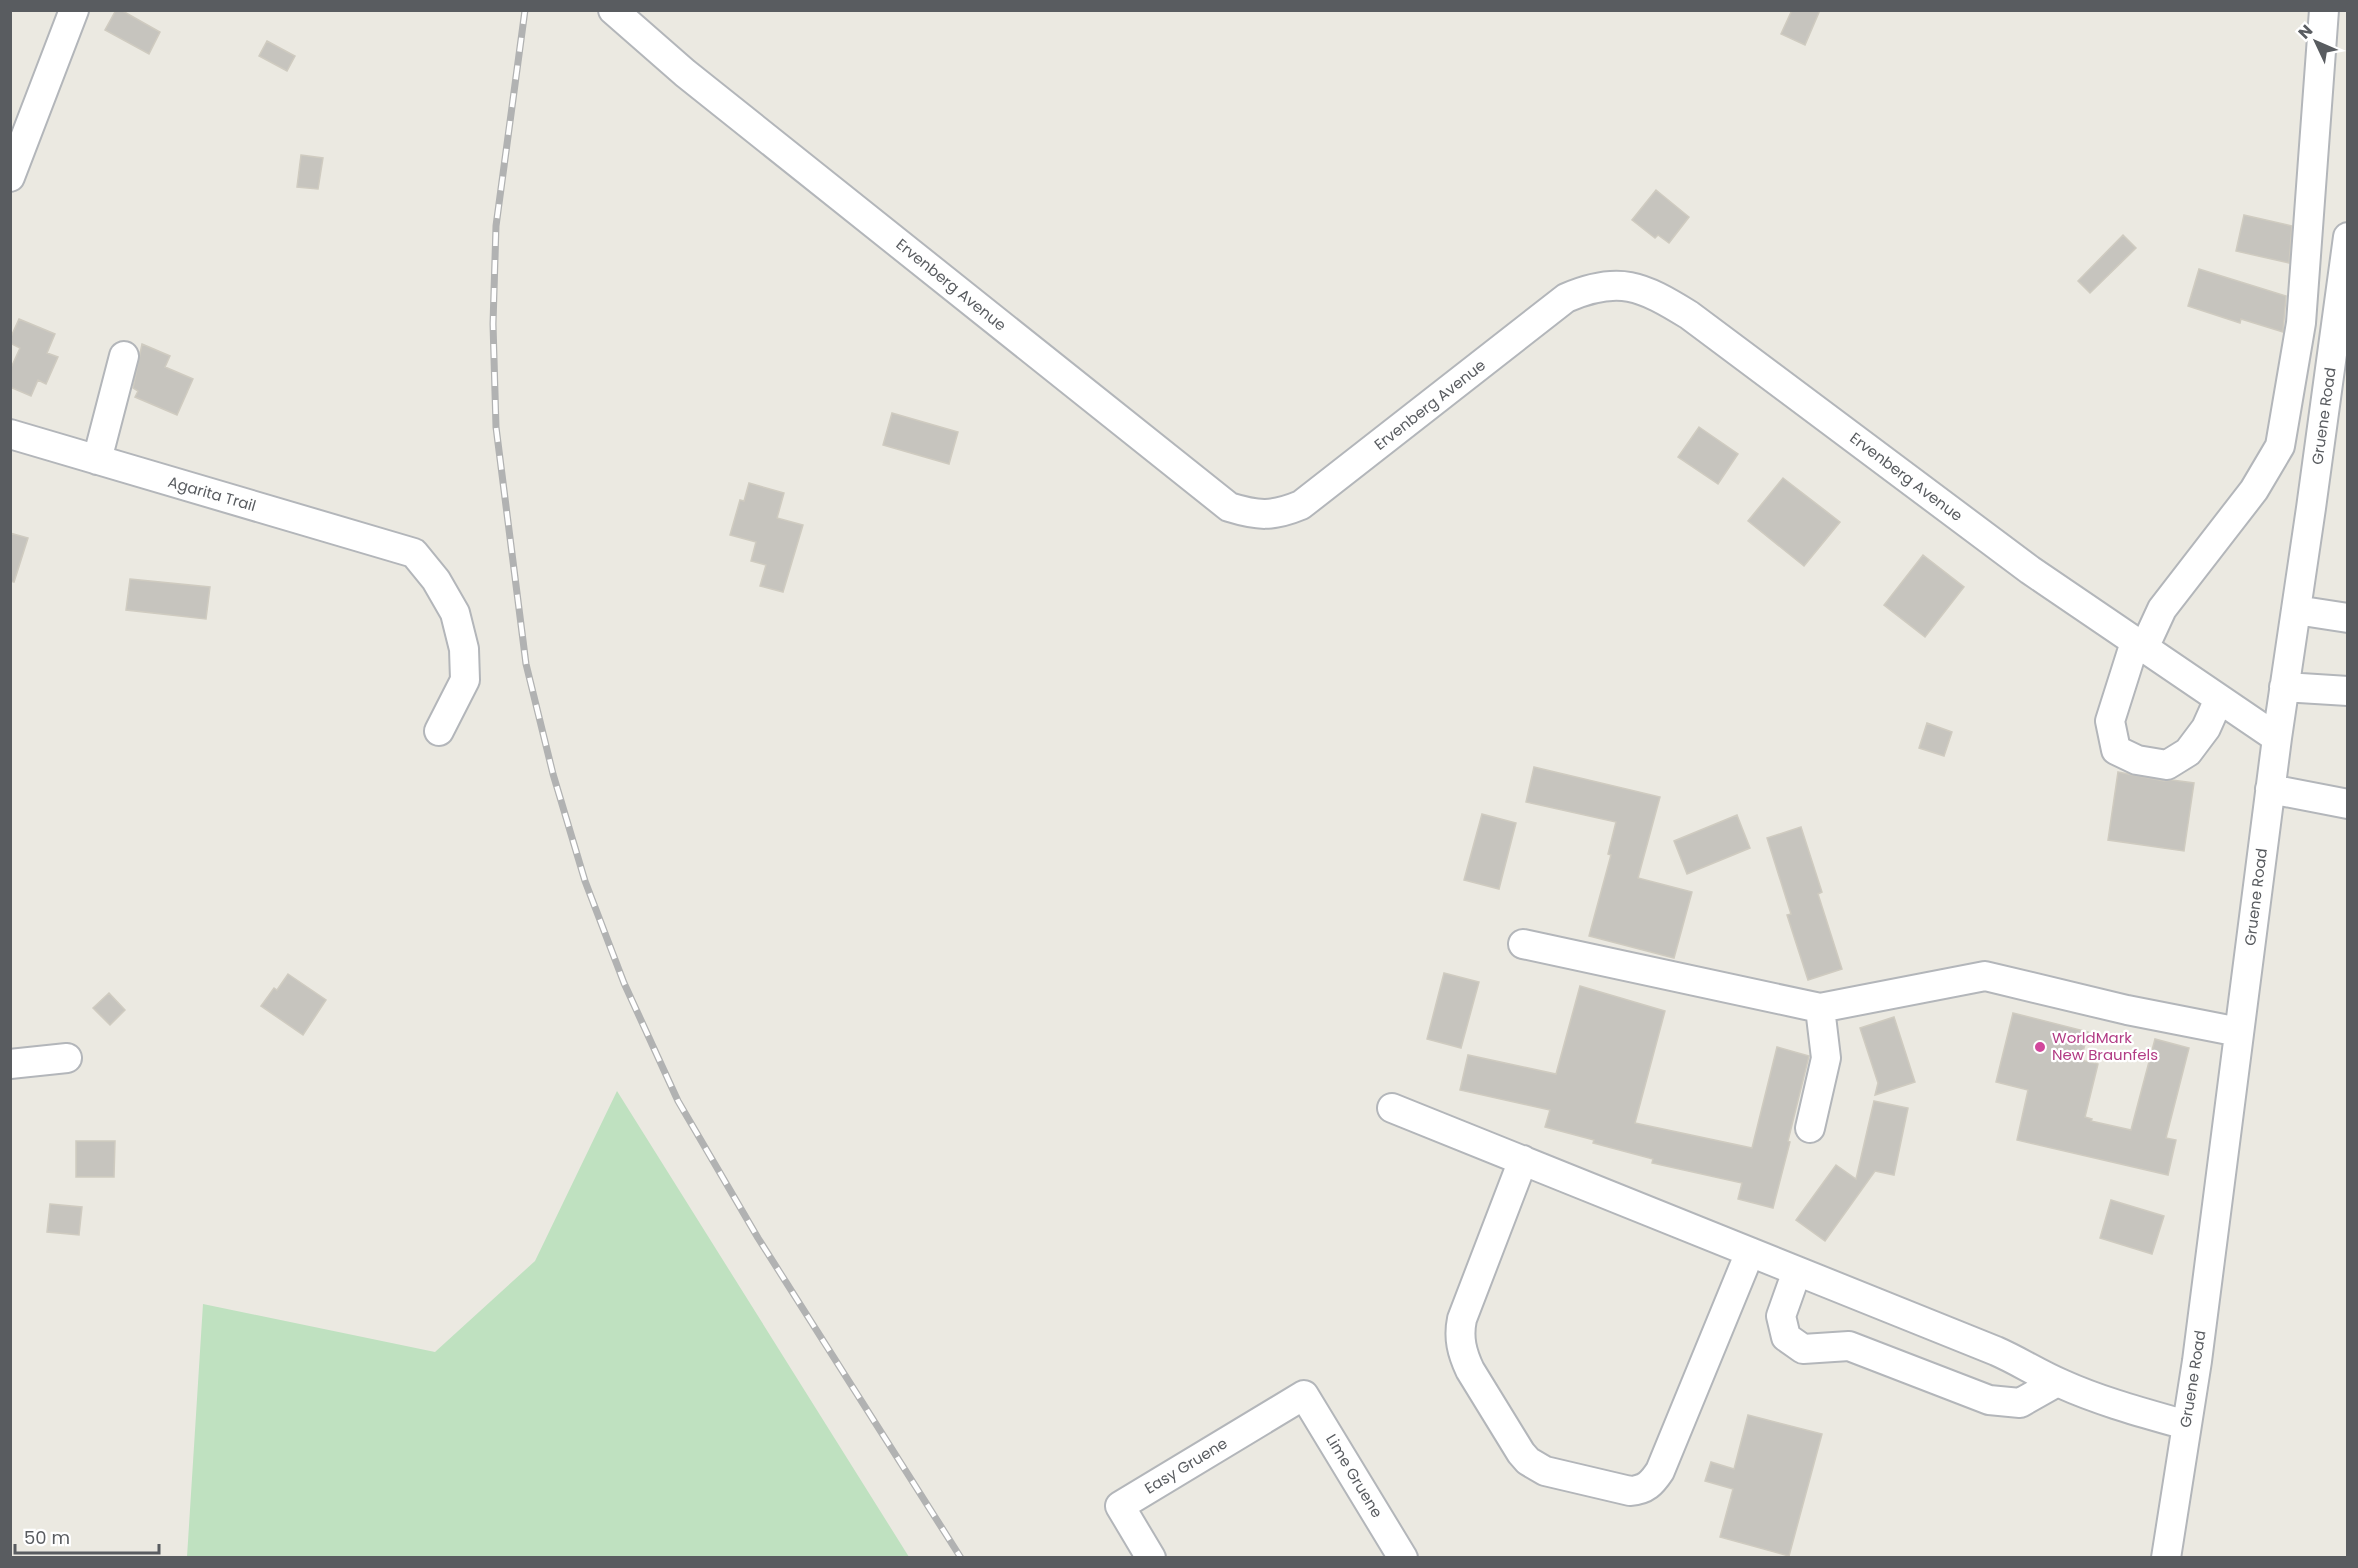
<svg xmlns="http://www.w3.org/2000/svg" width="2358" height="1568" viewBox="0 0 2358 1568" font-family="Poppins,sans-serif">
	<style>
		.green { fill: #bfe1c0 }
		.building { fill: #c6c4be; stroke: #cfcbc0; stroke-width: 1.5 }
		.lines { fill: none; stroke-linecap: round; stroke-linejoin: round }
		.minor-casing { stroke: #b3b6ba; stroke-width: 32 }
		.minor { stroke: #fff; stroke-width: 28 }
		.rail-casing { stroke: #b1b2b2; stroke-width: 7 }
		.rail { stroke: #fff; stroke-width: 4.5; stroke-dasharray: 14; stroke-linecap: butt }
		.hotel-dot { fill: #d1479c; stroke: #fff; stroke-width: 2 }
		.labels { text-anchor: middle; stroke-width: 4.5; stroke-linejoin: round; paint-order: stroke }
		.street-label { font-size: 15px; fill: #595c60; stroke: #fff }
		.hotel-label { font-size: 15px; fill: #b23c85; stroke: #fff; text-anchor: start }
	</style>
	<rect width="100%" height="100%" fill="#ebe9e1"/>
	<path class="green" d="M617,1091l292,466h-722l16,-253 232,48 100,-91z"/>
	<path class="building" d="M116,10h5l39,22 -11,22 -44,-24z
		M1792,10h28l-15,35 -24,-11z
		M267,41l28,15 -8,15 -28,-15z
		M301,155l22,3 -5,31 -21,-2z
		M1656,190l33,27 -20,26 -11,-8 -3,3 -23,-18z
		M2244,215l48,11 -3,37 -53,-12z
		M2123,235l13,13 -46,45 -12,-12z
		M2199,269l87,27 -3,36 -42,-13 -1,4 -52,-17z
		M19,319l36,15 -8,19 11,4 -12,27 -8,-4 -7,16 -21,-9v-17l10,-22 -10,-5v-4z
		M142,344l28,12 -5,11 28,12 -16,36 -42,-18 3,-6 -5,-3z
		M892,413l66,19 -9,32 -66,-19z
		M1699,427l39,27 -20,30 -40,-27z
		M1783,478l57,44 -36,44 -56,-45z
		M749,483l35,10 -7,25 26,7 -20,67 -23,-6 6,-21 -15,-4 5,-19 -26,-7 10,-35 4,1z
		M10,533l18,5 -14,44 -4,-1z
		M1923,555l41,32 -39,50 -41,-32z
		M130,579l80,8 -4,32 -80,-9z
		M1927,723l25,9 -8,24 -25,-8z
		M1534,767l126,30 -22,81 54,14 -18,66 -85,-22 22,-81 -3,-1 8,-32 -90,-20z
		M2118,772l46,9 8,-1 22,3 -10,68 -76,-11z
		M1482,814l34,9 -17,66 -35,-9z
		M1737,815l13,33 -63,26 -13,-33z
		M1801,827l21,65 -4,2 24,75 -34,11 -21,-65 4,-1 -24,-76z
		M1444,973l35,9 -18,66 -34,-9z
		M288,974l38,26 -23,35 -42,-29 13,-18 3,2z
		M1580,986l85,25 -30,112 117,25 25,-101 32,9 -21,85 2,1 -17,66 -35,-9 4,-16 -90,-20 1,-4 -60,-16 1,-3 -49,-13 5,-17 -90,-20 8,-35 88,19z
		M109,993l16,17 -15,15 -17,-17z
		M2013,1013l75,19 -7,28 17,4 -13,53 7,2 -1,2 40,9 24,-91 34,9 -23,90 10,2 -8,35 -151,-35 11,-50 -32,-8z
		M1894,1017l21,65 -40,13 3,-12 -18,-55z
		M1874,1101l34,7 -14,67 -19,-4 -50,70 -29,-21 40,-55 20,14z
		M76,1141h39l-1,36h-38z
		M2111,1200l53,16 -12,38 -52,-16z
		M50,1204l32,3 -3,28 -32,-3z
		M1748,1415l74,19 -33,122 -69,-19 13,-48 -28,-8 6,-19 23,7z"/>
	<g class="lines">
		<g class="minor-casing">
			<path id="minor" d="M613,10l72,63 544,434c29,9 43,10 72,-2l265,-207c53,-23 76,-12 123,17l341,255 247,168
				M10,177l64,-167
				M10,434l404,119 22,27 19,33 9,36 1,31 -26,51
				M97,460l27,-104
				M2296,610l52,8
				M2135,642l-25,79 6,29 21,10 30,5 21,-13 18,-24 13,-29
				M2144,648l18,-39 92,-119 26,-44 21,-123 23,-313
				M2284,687l64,4
				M2270,789l78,15
				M1523,944l297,64 165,-32 142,34 112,22
				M10,1064l57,-6
				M1392,1108l604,243c23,10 44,24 66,33 40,18 82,29 124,41
				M1810,1128l16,-70 -6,-50
				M1523,1160l-61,159c-4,19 0,34 8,51l51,83 7,8 17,10 85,20c16,-1 22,-8 30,-20l90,-219
				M1797,1271l-16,45 5,21 17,12 46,-3 140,54 31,3 37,-21
				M1151,1558l-31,-52 184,-111 99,163
				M2166,1558l31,-197 80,-623 34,-230 37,-271"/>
		</g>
		<use href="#minor" class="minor"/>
		<g class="rail-casing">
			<path id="rail" d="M525,10l-29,216 -3,98 3,103 30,237 27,110 32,107 39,102 54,118 80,137 203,320"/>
		</g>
		<use href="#rail" class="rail"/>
	</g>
	<circle class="hotel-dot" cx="2040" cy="1047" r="6"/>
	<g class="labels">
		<g class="street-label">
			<text transform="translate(951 285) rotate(39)" y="5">Ervenberg Avenue</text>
			<text transform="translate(1430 405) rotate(-38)" y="5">Ervenberg Avenue</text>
			<text transform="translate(2324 416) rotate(-82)" y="5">Gruene Road</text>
			<text transform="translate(1906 477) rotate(37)" y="5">Ervenberg Avenue</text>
			<text transform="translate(212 494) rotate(16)" y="5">Agarita Trail</text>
			<text transform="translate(2256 897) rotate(-83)" y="5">Gruene Road</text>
			<text transform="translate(2193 1379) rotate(-81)" y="5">Gruene Road</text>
			<text transform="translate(1186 1466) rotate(-31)" y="5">Easy Gruene</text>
			<text transform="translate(1354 1476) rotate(59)" y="5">Lime Gruene</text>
		</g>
		<g class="hotel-label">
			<text x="2052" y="1043">WorldMark<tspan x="2052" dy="17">New Braunfels</tspan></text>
		</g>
	</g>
	<rect width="2358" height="1568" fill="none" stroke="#595c60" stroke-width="24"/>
	<g transform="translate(2316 42) rotate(314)" stroke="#ffffff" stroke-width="4.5" paint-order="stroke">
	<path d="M0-4.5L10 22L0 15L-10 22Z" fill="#595c60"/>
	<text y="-9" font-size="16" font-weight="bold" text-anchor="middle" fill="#595c60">N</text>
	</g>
	<path d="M15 1544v9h144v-9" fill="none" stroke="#595c60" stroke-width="3"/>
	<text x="24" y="1544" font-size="18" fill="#595c60" stroke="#ffffff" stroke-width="4.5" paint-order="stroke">50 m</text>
</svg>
